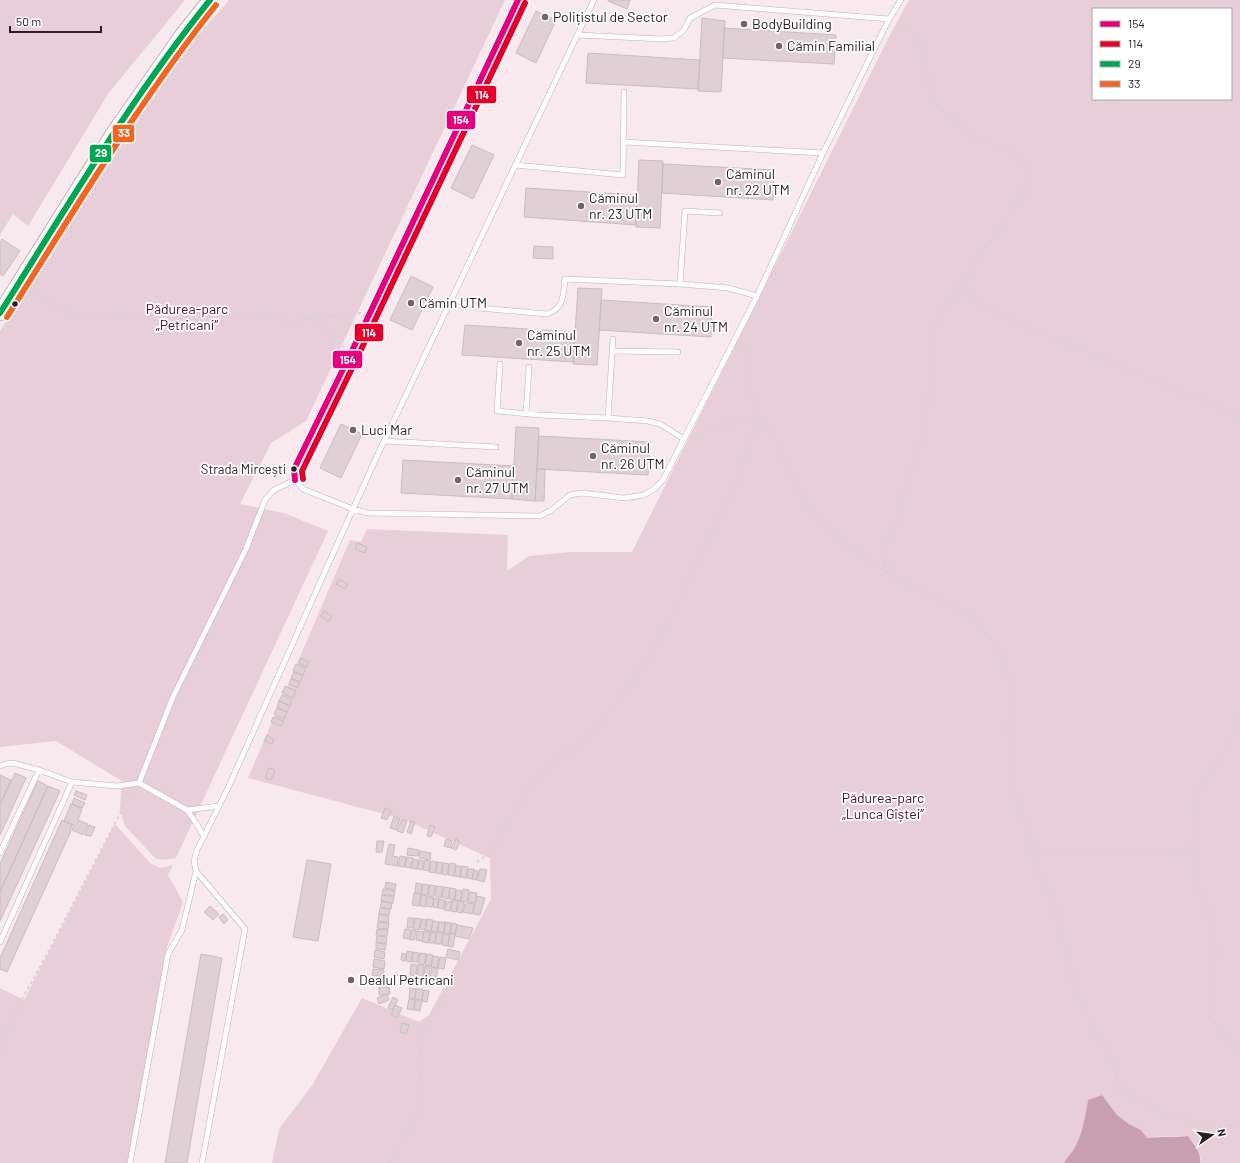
<svg xmlns="http://www.w3.org/2000/svg" width="1240" height="1163" viewBox="0 0 1240 1163" font-family="Barlow,sans-serif">
	<style>
		.green { fill: #e8ced8; fill-rule: evenodd }
		.water { fill: #c89fb0 }
		.building { fill: #e0cfd5; stroke: #c9bdc1 }
		.lines { fill: none; stroke-linecap: round; stroke-linejoin: round }
		.lane-casing { stroke: #beb2b7; stroke-width: 6 }
		.secondary-casing { stroke: #beb2b7; stroke-width: 16 }
		.path { stroke: #d7d2d4; stroke-width: 2; stroke-dasharray: 3 3; stroke-linecap: butt }
		.lane { stroke: #fefcfc; stroke-width: 5 }
		.secondary { stroke: #fefcfc; stroke-width: 14 }
		.bus-1-casing { stroke: #fff; stroke-width: 9 }
		.bus-2-casing { stroke: #fff; stroke-width: 9 }
		.bus-3-casing { stroke: #fff; stroke-width: 9 }
		.bus-4-casing { stroke: #fff; stroke-width: 9 }
		.bus-1 { stroke: #e5007d; stroke-width: 6 }
		.bus-2 { stroke: #e4002b; stroke-width: 6 }
		.bus-3 { stroke: #00a651; stroke-width: 6 }
		.bus-4 { stroke: #f26522; stroke-width: 6 }
		.poi-dot { fill: #71656a; stroke: #fff; stroke-width: 1.5 }
		.bus-dot { fill: #291e23; stroke: #fff; stroke-width: 1.5 }
		.labels { text-anchor: middle; stroke-width: 3.5; stroke-linejoin: round; paint-order: stroke }
		.bus-label { font-size: 13px; fill: #291e23; stroke: #fff; text-anchor: end }
		.poi-label { font-size: 14px; fill: #291e23; stroke: #fff; text-anchor: start }
		.park-label { font-size: 14px; fill: #4f0e31; stroke: #fff }
		.line-badge { stroke: #fff; stroke-width: 1.5 }
		.badge-label { font-size: 11px; text-anchor: middle; font-weight: bold; fill: #fff }
	</style>
	<rect width="100%" height="100%" fill="#f7e9ee"/>
	<path class="green" d="M0,0h185l-77,94 -80,132 -15,-12 -13,21z
		M229,0h276l-199,421 -35,22 -31,61 44,9 44,18 -152,327 -14,2 -7,-2 -30,-32 -5,-17 2,-28 -66,-40 -56,6v-416l149,-234 26,-35z
		M909,0h331v1163h-40l1,-5 -13,-22c-14,2 -27,-1 -41,2l-6,-8 -12,-6 -12,-9 -15,-20 -14,5c-2,13 -6,36 -13,47 -3,6 -8,10 -11,16h-792l7,-34 34,-45 49,-86 57,24 10,-7 62,-116 -1,-41 -87,-39 -155,-41 102,-238 11,2 6,-13 141,6 -1,36 22,-15 42,-4h61l256,-513zM1093,9h138v90h-138z
		M115,824l35,39 10,5 13,-3 -5,10 15,27 -16,45 -15,81 -19,135h-133v-175l24,12z"/>
	<path class="water" d="M1102,1095l15,20 12,9 12,6 6,8c14,-2 27,0 41,-2 5,8 14,17 12,27h-136c3,-6 8,-10 11,-16 7,-11 11,-34 13,-47z"/>
	<path class="building" d="M608,0h22l-3,9 -19,-8z
		M536,11l20,9 -20,43 -20,-10z
		M702,18l23,3 -4,71 -23,-1z
		M724,28l112,7 -2,29 -111,-6z
		M588,53l112,7 -2,29 -112,-6z
		M472,145l22,10 -21,44 -22,-11z
		M639,160l24,1 -3,67 -24,-1z
		M663,164l111,6 -1,30 -111,-7z
		M526,188l111,7 -1,30 -112,-8z
		M2,239l18,12 -17,25 -3,-2v-31z
		M534,246l19,1v12l-20,-1z
		M411,276l22,11 -21,43 -22,-10z
		M578,288l24,1 -5,76 -24,-1z
		M601,300l111,7 -1,30 -112,-7z
		M465,325l110,7 -1,30 -112,-7z
		M341,424l21,10 -21,44 -21,-10z
		M516,427l23,1 -4,73 -23,-2z
		M539,436l111,6 -2,33 -111,-6z
		M403,460l111,6 -2,33 -111,-6z
		M537,469h8l-1,32h-9z
		M357,543l10,4 -2,6 -10,-4z
		M339,579l9,5 -3,5 -9,-5z
		M324,611l8,5 -3,6 -8,-6z
		M301,658l8,4 -2,5 -8,-4z
		M296,664l10,4 -3,7 -10,-4z
		M294,672l9,4 -3,6 -9,-4z
		M291,679l9,4 -2,5 -9,-4z
		M285,686l11,5 -3,7 -11,-5z
		M282,695l10,5 -2,6 -11,-5z
		M279,701l11,5 -3,6 -10,-5z
		M277,708l10,4 -3,7 -10,-5z
		M273,717l11,4 -3,5 -10,-4z
		M267,735l7,4 -2,5 -8,-3z
		M269,768l6,2 -4,10 -6,-2z
		M15,773l11,5 -26,57v-30z
		M0,775l11,5 -11,25z
		M38,781l10,5 -48,106v-28z
		M48,786l12,5 -60,130v-29z
		M76,791l11,4 -2,5 -11,-5z
		M74,798l11,5 -3,5 -10,-4z
		M71,804l11,5 -4,11 10,4 -5,11 -11,-5 2,-5 -10,-4z
		M385,808l6,3 -4,9 -6,-2z
		M394,816l6,3 -4,11 -6,-2z
		M402,819l5,2 -4,12 -6,-2z
		M62,820l10,5 -2,6h1l-64,141 -7,-3v-11z
		M411,821l4,1 -4,12 -4,-2z
		M89,825l6,2 -4,9 -6,-1z
		M430,825l5,2 -4,10 -4,-1z
		M446,839l6,2 -2,7 -6,-2z
		M456,839l4,3 -4,8 -5,-2z
		M377,841h7l-2,11h-6z
		M389,844l6,1 -2,11 5,1 -1,9 -12,-2z
		M408,848l11,2 -1,6 -11,-1z
		M420,851l11,2 -1,7 -11,-2z
		M400,856l6,1 -2,10 -6,-1z
		M407,857l6,1 -2,10 -6,-1z
		M413,859l5,1 -1,9 -6,-1z
		M307,860l24,4 -13,77 -25,-4z
		M419,860l5,1 -2,9 -5,-1z
		M425,860l5,1 -1,10 -6,-1z
		M431,861l6,1 -2,11 -6,-1z
		M437,862l6,1 -2,11 -5,-1z
		M443,863l6,1 -2,11 -5,-1z
		M450,863l6,1 -2,12 -6,-1z
		M456,866h5l-1,11 -6,-1z
		M462,866l6,1 -2,11 -6,-1z
		M468,869h6l-2,10 -5,-1z
		M480,869l7,1 -3,12 -7,-2z
		M474,870l4,1 -2,9 -4,-1z
		M386,882l10,2 -1,6 -10,-2z
		M416,883l6,1 -1,10 -6,-1z
		M423,884l6,1 -2,10 -6,-1z
		M430,885l6,1 -3,11 -5,-1z
		M436,886l7,1 -2,11 -6,-2z
		M444,887l6,1 -2,11 -6,-2z
		M450,888l6,1 -2,11 -5,-1z
		M383,889l12,2 -1,5 -12,-2z
		M463,889l6,1 -2,12 -6,-1z
		M456,890l6,1 -2,10 -5,-1z
		M470,892l7,1 -2,10 -7,-1z
		M414,893l7,1 -2,12 -7,-1z
		M382,895l12,2 -1,6 -12,-2z
		M421,895l6,1 -2,11 -5,-1z
		M477,896l8,2 -5,17 -7,-1z
		M427,897l7,1 -2,9 -6,-1z
		M434,898l5,1 -2,9 -4,-1z
		M439,899l6,1 -2,9 -5,-1z
		M452,900l6,1 -2,11 -5,-1z
		M382,901l10,2 -1,6 -11,-2z
		M446,901l6,1 -2,9 -6,-1z
		M458,901l6,1 -2,11 -5,-1z
		M468,903l6,1 -2,10 -9,-2 2,-8h2z
		M210,906l9,8 -6,6 -9,-8z
		M380,908l10,1 -1,6 -10,-1z
		M223,914l5,6 -4,4 -5,-7z
		M379,914l10,2 -1,7 -10,-2z
		M408,918h6l-1,10h-6z
		M415,918l6,1 -2,11 -6,-1z
		M422,919l5,1 -2,10 -5,-1z
		M427,919l6,1 -2,12 -6,-2z
		M433,921l6,1 -2,10 -6,-1z
		M378,922l11,1 -1,6 -11,-1z
		M439,922h6l-1,11 -7,-1z
		M445,922l6,1 -1,11 -6,-1z
		M452,923l5,1 -2,10 -5,-1z
		M457,925l16,3 -4,11 -14,-3z
		M377,929l11,1 -1,6 -11,-1z
		M405,929l6,1 -1,9 -7,-1z
		M412,930l4,1 -2,9h-4z
		M417,931l7,1 -2,9 -6,-1z
		M424,931l6,1 -2,11 -6,-1z
		M431,932l5,1 -1,10h-6z
		M437,932l6,1 -2,11h-6z
		M450,933l5,1 -2,13 -5,-1z
		M443,934h6l-1,12 -6,-1z
		M377,936l10,1 -1,7 -10,-2z
		M376,943l10,1 -1,6 -9,-1z
		M448,949l12,3 -2,8 -12,-3z
		M375,950l10,2 -1,7 -10,-2z
		M407,951l6,1 -2,10 -5,-1z
		M413,952l6,1 -2,9h-5z
		M402,953l4,1 -1,7 -4,-1z
		M420,953l6,1 -2,11 -6,-1z
		M201,954l21,4 -35,205h-22z
		M427,954l6,1 -2,11 -6,-1z
		M433,956l6,1 -2,11 -6,-1z
		M440,957l6,1 -2,11 -6,-1z
		M374,959l11,2 -1,8 -11,-2z
		M411,964l6,1 -1,11 -6,-1z
		M418,965l6,1 -1,10h-6z
		M425,966l5,1 -1,10h-5z
		M432,967l6,2 -2,10 -6,-1z
		M373,969l11,1 -1,7 -11,-2z
		M378,979l11,1 -1,6 -10,-1z
		M379,987h10l1,7 -11,1z
		M410,988l6,1 -1,10 -6,-1z
		M416,989h7l-1,11 -7,-1z
		M424,990l5,1 -2,11 -5,-1z
		M387,994l2,6 -10,4 -2,-6z
		M393,997l5,3 -6,10 -4,-2z
		M409,999l6,1 -2,10 -6,-1z
		M416,1000l6,1 -2,10 -6,-1z
		M395,1005l7,3 -5,10 -6,-3z
		M402,1023l7,2 -3,9 -6,-2z"/>
	<g class="lines">
		<g class="lane-casing">
			<path id="lane" d="M518,0l-167,353 -57,116 1,11 8,9 50,20 15,4 172,3 10,-5 20,-16 12,-2 42,5 20,-3 10,-6 9,-9 94,-184 66,-143 66,-134 12,-19
				M578,35l83,4 13,-1 10,-8 6,-12 25,-13 174,14
				M624,142l199,11
				M515,165l108,10 1,-83
				M680,284l5,-73 35,2
				M452,299l27,9 68,6c18,-6 16,-20 18,-35l115,5 48,4 29,8
				M612,351l66,1
				M500,364l-3,47 42,4 69,3 40,3 12,3 24,15
				M526,414l3,-47
				M608,418l5,-79
				M384,441l112,6
				M0,766l5,-2 8,-1 26,7 33,12 45,4 22,-3 48,27 11,16 6,11
				M139,783l34,-86 73,-148 19,-49 9,-10 21,-10
				M187,810l32,-4
				M0,853l39,-83
				M196,871l49,58 -43,234
				M0,942l72,-160
				M130,1163l38,-209 14,-24 14,-59 -2,-10 3,-11 31,-62 125,-279 31,-68 210,-441"/>
		</g>
		<g class="secondary-casing">
			<path id="secondary" d="M0,313l112,-178 70,-100 28,-35"/>
		</g>
		<path class="path" d="M963,281l7,18 19,11 216,92 35,16
			M30,290l32,21 11,4 176,-2 34,8h13l15,-3 50,-5
			M311,318l33,29
			M743,343l5,37 9,39 13,9 30,66 14,22 25,23 49,35 20,8 6,8 23,6 35,22 15,16 16,24v10l5,6 3,10 -2,7 2,5 -3,35 4,23 -1,15 3,8 1,16 4,7v8l13,31 -1,9 3,19 19,33 3,7 -1,8 3,3 -1,10 4,6 1,6 3,4 1,10 6,15v14l4,5v9l4,3 5,13 7,8 -1,5h2l2,6 8,7 1,11 14,21 2,18 48,27 21,4 17,9 19,-2 15,-3
			M888,574l-2,-24 8,-23 32,-105 8,-95 34,-54 61,-88 1,-11 -7,-14 -15,-10 -36,-14 -38,-34 -6,-19 -2,-30 -15,-22 -15,-8
			M1240,715l-11,31 -29,42 -9,61 8,42 12,28 6,31 -5,38 -2,30 30,31
			M1031,848l32,7 128,-6
			M477,862l18,-13 14,-29 23,-37 66,-57 38,-48 40,-69 63,-134 18,-56 -30,5 -32,12
			M0,1049l21,-48 24,-43 81,-156 7,-10
			M390,1163l6,-14 21,-32 6,-46 -1,-40 27,-43 -20,-6 -28,-1 -6,-9"/>
		<use href="#lane" class="lane"/>
		<use href="#secondary" class="secondary"/>
		<g class="bus-1-casing">
			<path id="bus-1" d="M295,480l-1,-11 57,-116 167,-353"/>
		</g>
		<g class="bus-2-casing">
			<path id="bus-2" d="M303,479l-1,-8 56,-115 167,-353"/>
		</g>
		<g class="bus-3-casing">
			<path id="bus-3" d="M0,313c67,-106 131,-215 210,-313"/>
		</g>
		<g class="bus-4-casing">
			<path id="bus-4" d="M7,317c67,-106 131,-214 209,-312"/>
		</g>
		<use href="#bus-1" class="bus-1"/>
		<use href="#bus-2" class="bus-2"/>
		<use href="#bus-3" class="bus-3"/>
		<use href="#bus-4" class="bus-4"/>
	</g>
	<g class="poi-dot">
		<circle cx="545" cy="17" r="4"/>
		<circle cx="744" cy="24" r="4"/>
		<circle cx="779" cy="46" r="4"/>
		<circle cx="718" cy="182" r="4"/>
		<circle cx="581" cy="206" r="4"/>
		<circle cx="411" cy="303" r="4"/>
		<circle cx="656" cy="319" r="4"/>
		<circle cx="519" cy="343" r="4"/>
		<circle cx="353" cy="430" r="4"/>
		<circle cx="593" cy="456" r="4"/>
		<circle cx="458" cy="480" r="4"/>
		<circle cx="351" cy="980" r="4"/>
	</g>
	<g class="bus-dot">
		<circle cx="15" cy="304" r="3.5"/>
		<circle cx="294" cy="469" r="3.5"/>
	</g>
	<g class="labels">
		<g class="bus-label">
			<text x="286" y="474">Strada Mircești</text>
		</g>
		<g class="poi-label">
			<text x="553" y="22">Polițistul de Sector</text>
			<text x="752" y="29">BodyBuilding</text>
			<text x="787" y="51">Cămin Familial</text>
			<text x="726" y="179">Căminul<tspan x="726" dy="16">nr. 22 UTM</tspan></text>
			<text x="589" y="203">Căminul<tspan x="589" dy="16">nr. 23 UTM</tspan></text>
			<text x="419" y="308">Cămin UTM</text>
			<text x="664" y="316">Căminul<tspan x="664" dy="16">nr. 24 UTM</tspan></text>
			<text x="527" y="340">Căminul<tspan x="527" dy="16">nr. 25 UTM</tspan></text>
			<text x="361" y="435">Luci Mar</text>
			<text x="601" y="453">Căminul<tspan x="601" dy="16">nr. 26 UTM</tspan></text>
			<text x="466" y="477">Căminul<tspan x="466" dy="16">nr. 27 UTM</tspan></text>
			<text x="359" y="985">Dealul Petricani</text>
		</g>
		<g class="park-label">
			<text x="187" y="314">Pădurea-parc<tspan x="187" dy="16">„Petricani”</tspan></text>
			<text x="883" y="803">Pădurea-parc<tspan x="883" dy="16">„Lunca Gîștei”</tspan></text>
		</g>
	</g>
	<g class="line-badge">
		<rect x="466" y="85" width="31" height="19" rx="4" fill="#e4002b"/>
		<rect x="446" y="110" width="30" height="20" rx="4" fill="#e5007d"/>
		<rect x="112" y="124" width="23" height="19" rx="4" fill="#f26522"/>
		<rect x="89" y="144" width="23" height="19" rx="4" fill="#00a651"/>
		<rect x="354" y="323" width="30" height="19" rx="4" fill="#e4002b"/>
		<rect x="332" y="350" width="31" height="19" rx="4" fill="#e5007d"/>
	</g>
	<g class="badge-label">
		<text x="482" y="99">114</text>
		<text x="461" y="124">154</text>
		<text x="124" y="137">33</text>
		<text x="101" y="157">29</text>
		<text x="369" y="337">114</text>
		<text x="348" y="364">154</text>
	</g>
	<rect x="1092" y="8" width="140" height="92" fill="#ffffff" stroke="#a9a5a7"/>
	<rect x="1100" y="21" width="20" height="6" fill="#e5007d" stroke="#a9a5a7"/>
	<text x="1128" y="28" font-size="12" fill="#291e23">154</text>
	<rect x="1100" y="41" width="20" height="6" fill="#e4002b" stroke="#a9a5a7"/>
	<text x="1128" y="48" font-size="12" fill="#291e23">114</text>
	<rect x="1100" y="61" width="20" height="6" fill="#00a651" stroke="#a9a5a7"/>
	<text x="1128" y="68" font-size="12" fill="#291e23">29</text>
	<rect x="1100" y="81" width="20" height="6" fill="#f26522" stroke="#a9a5a7"/>
	<text x="1128" y="88" font-size="12" fill="#291e23">33</text>
	<g transform="translate(1212 1135) rotate(77)" stroke="#ffffff" stroke-width="3" paint-order="stroke">
	<path d="M0-3L7 15L0 10L-7 15Z" fill="#291e23"/>
	<text y="-6" font-size="11" font-weight="bold" text-anchor="middle" fill="#291e23">N</text>
	</g>
	<path d="M10 26v6h91v-6" fill="none" stroke="#291e23" stroke-width="2"/>
	<text x="16" y="26" font-size="12" fill="#291e23" stroke="#ffffff" stroke-width="3" paint-order="stroke">50 m</text>
</svg>
